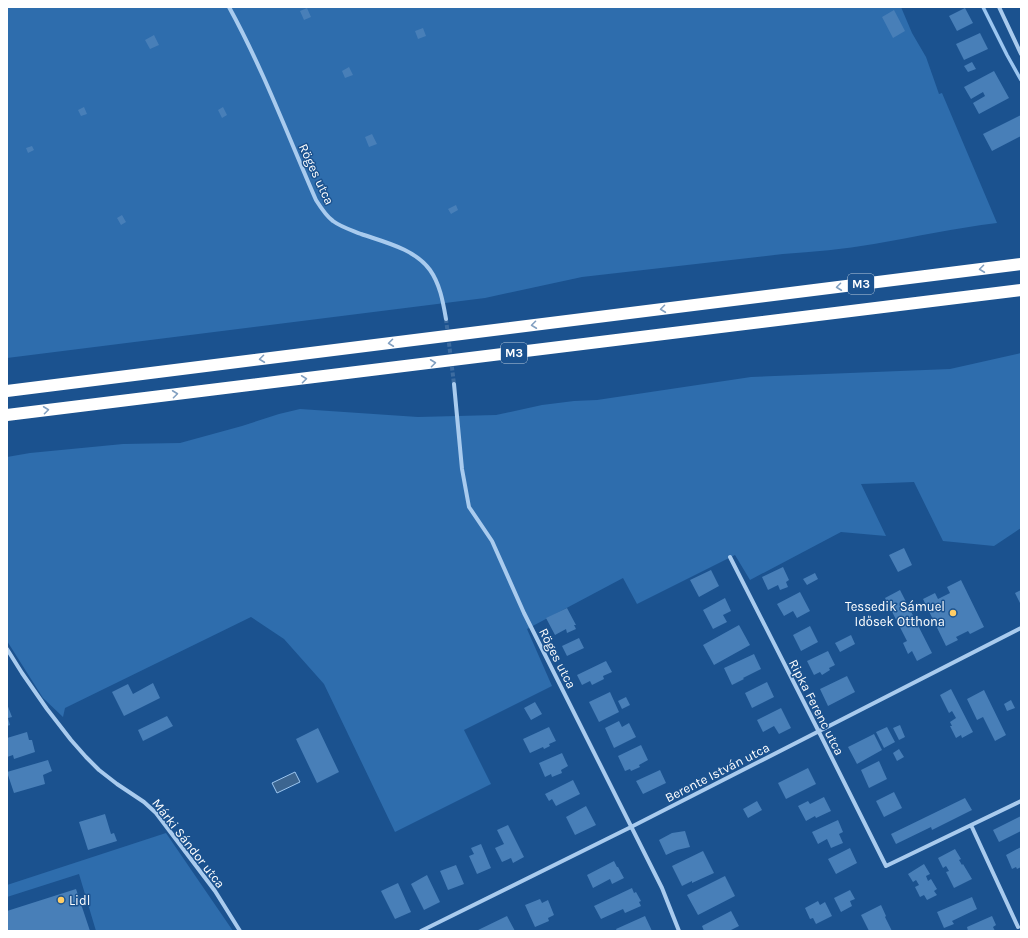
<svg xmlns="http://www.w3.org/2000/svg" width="1028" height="938" viewBox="0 0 1028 938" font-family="Karla,sans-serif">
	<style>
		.green { fill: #2e6dad }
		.water { fill: #3c6590; stroke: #9cc6f0 }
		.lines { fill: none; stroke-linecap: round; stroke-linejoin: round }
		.stream { stroke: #9cc6f0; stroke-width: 3.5 }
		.building { fill: #487fb8 }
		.minor-tunnel { stroke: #3d6ca0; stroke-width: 4; stroke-dasharray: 4 2; stroke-linecap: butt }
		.minor { stroke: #a9cbee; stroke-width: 4 }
		.motorway { stroke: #fff; stroke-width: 12 }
		.oneway { stroke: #82a0c1 }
		.poi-dot { fill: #ffcd66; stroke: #1b528f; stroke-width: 1.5 }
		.labels { text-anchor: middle; stroke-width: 3; stroke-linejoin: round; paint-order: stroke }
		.shield { fill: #1b528f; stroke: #bbcbdd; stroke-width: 1 }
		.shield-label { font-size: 12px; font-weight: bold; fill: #fff }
		.street-label { font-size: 13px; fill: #fff; stroke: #1b528f }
		.poi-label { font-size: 13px; fill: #fff; stroke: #1b528f; text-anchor: end }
	</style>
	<rect width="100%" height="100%" fill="#1b528f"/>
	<path class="green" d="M7,7h894l11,26 14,24 13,37 3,-1 55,130c-42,5 -82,14 -123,21 -30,5 -61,8 -91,10l-201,23 -97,21 -478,60z
		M1021,353v175l-27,18 -51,-5 -29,-59 -53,2 25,52 -45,-4 -91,48 -15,-25 -98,49 -14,-26 -96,51 25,57 -88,44 27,54 -96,48 -71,-148 -40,-45 -33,-22 -186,91 -2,9 -20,-19 -36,-57v-184l23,-4 93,-9 57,-1 62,-17 37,-12 21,-5 118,8 78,-2 46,-10 32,-4 23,-1 154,-23 199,-8z
		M166,833l67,98h-137l-17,-57 -72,23v-12z"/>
	<path class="water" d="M295,772l5,10 -23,11 -5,-10z"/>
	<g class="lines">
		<path class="stream" d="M983,7l24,48 14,25"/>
	</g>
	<path class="building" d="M307,8l4,9 -7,3 -4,-9z
		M965,8l8,15 -16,8 -8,-15z
		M894,10l11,21 -12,7 -11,-21z
		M423,28l3,8 -8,3 -3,-8z
		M980,33l8,16 -24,11 -8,-16z
		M154,35l5,10 -9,4 -5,-9z
		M972,62l4,7 -8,3 -4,-6z
		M349,67l4,8 -8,3 -3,-7z
		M994,71l15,27 -30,16 -6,-11 12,-7 -2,-4 -12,7 -7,-12z
		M84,107l3,7 -6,2 -3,-6z
		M223,107l4,8 -5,3 -4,-8z
		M1021,115v21l-29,15 -9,-17z
		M372,134l5,10 -8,3 -4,-10z
		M32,146l2,4 -6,3 -2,-5z
		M456,205l2,5 -7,4 -3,-5z
		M122,215l4,7 -5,3 -4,-7z
		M904,548l8,17 -14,7 -9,-17z
		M783,567l6,13 -3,2 2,5 -8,3 -2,-5 -10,5 -6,-13z
		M711,570l8,16 -20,11 -9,-17z
		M815,573l3,6 -11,6 -4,-6z
		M961,580l23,47 -14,7 -2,-3 -12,6 2,3 -12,6 -23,-47 12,-6 3,6 12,-6 -3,-6z
		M900,590l32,63 -15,8 -5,-10 -4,3 -5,-11 4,-2 -22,-43z
		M1021,590v15l-6,-12z
		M800,592l10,19 -13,7 -4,-7 -9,5 -7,-12z
		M725,598l6,13 -8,4 4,7 -14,7 -10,-19z
		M567,608l9,17h-2l2,4 -9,4 -1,-4 -11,6 -9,-17z
		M739,625l11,20 -36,20 -11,-20z
		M810,626l8,16 -17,9 -8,-16z
		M851,635l4,9 -15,8 -5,-9z
		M579,638l5,10 -17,8 -5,-10z
		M828,651l7,14 -6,3 1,2 -8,5 -2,-3 -6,3 -7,-14z
		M754,654l7,15 -18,9 1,1 -12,6 -8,-17z
		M606,661l6,11 -9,4 1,3 -12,6 -2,-4 -8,4 -5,-10z
		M847,676l8,16 -27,14 -8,-17z
		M767,682l7,15 -22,11 -7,-15z
		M153,683l7,15 -36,18 -12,-24 16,-8 5,10z
		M951,689l22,43 -11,6 -1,-3 -5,3 -6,-12h2l-2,-4 6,-4 -4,-7 -3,2 -9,-18z
		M984,690l22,45 -11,6 -12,-24 -6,3 -10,-21z
		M610,692l9,20 -20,10 -10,-20z
		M626,697l4,8 -8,4 -4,-8z
		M1011,700l4,8 -8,3 -3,-7z
		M535,702l7,12 -11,6 -7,-12z
		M7,704l5,13 -4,1 2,7 -3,1z
		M781,708l10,20 -12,6 -5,-8 -11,6 -6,-12z
		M167,716l6,10 -30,15 -5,-11z
		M619,721l3,6 7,-4 7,14 -22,11 -9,-20z
		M900,725l5,12 -6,3 -6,-12z
		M549,727l7,14 -7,3 1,2 -6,3 -1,-2 -13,6 -7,-14z
		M887,727l8,15 -11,6 -8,-16z
		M318,728l21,44 -22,11 -21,-44z
		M27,732l2,8h3l3,12 -21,7 -1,-4 -6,2v-19z
		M874,734l8,16 -25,14 -9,-17z
		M641,745l7,15 -9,5 1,2 -9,4 -1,-2 -5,2 -7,-15z
		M899,749l5,8 -7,4 -4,-8z
		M562,753l6,13 -7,4 1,3 -10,4 -1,-3 -6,3 -6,-14z
		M48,760l4,11 -9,4 2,9 -31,9 -7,-21z
		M879,761l8,18 -18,9 -8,-18z
		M808,768l8,16 -30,15 -8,-16z
		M660,770l6,13 -23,11 -7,-13z
		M573,780l7,14 -24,12 -4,-7 -3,2 -4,-7z
		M894,792l8,16 -18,9 -8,-16z
		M824,797l7,14 -15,7 -1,-2 -9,5 -8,-15 10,-5 2,3z
		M965,798l7,12 -40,20 -1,-3 -35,17 -5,-10z
		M757,801l5,9 -14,8 -5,-9z
		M586,806l10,19 -21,10 -9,-18z
		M105,814l6,20 3,-1 3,8 -29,9 -9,-28z
		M1021,816v15l-22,11 -6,-12z
		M838,820l5,12 -4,2 4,9 -12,5 -4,-9 -9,5 -6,-12z
		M508,825l16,32 -11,6 -2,-5 -9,4 -7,-14 9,-4 -7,-14z
		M685,831l5,16 -13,3 -11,5 -7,-15 13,-7z
		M481,844l10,24 -14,6 -8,-18 5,-2 -3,-6z
		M1021,847v20l-4,2 -1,-2 -4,2 -6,-14z
		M850,848l7,15 -21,11 -8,-15z
		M955,849l6,10 -2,1 3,5 1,-1 9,15 -18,9 -8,-16 3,-1 -3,-5 -3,2 -5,-10z
		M703,851l11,22 -22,10v-2l-10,5 -10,-20z
		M614,861l3,6h1l6,11 -12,6 -2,-5 -17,9 -6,-13z
		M924,864l6,10 -4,2 2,5 3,-2 6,10 -3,2 3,4 -10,5 -3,-5 -4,2 -5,-10 4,-2 -3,-5 -3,2 -5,-8z
		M456,865l8,19 -16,6 -8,-19z
		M427,875l13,27 -16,8 -13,-26z
		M725,876l10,20 -37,19 -11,-20z
		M398,883l13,29 -16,7 -14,-28z
		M632,888l2,5 2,-1 5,9 -2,1 2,4 -16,7 -2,-4 -22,10 -7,-13z
		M76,889l14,42h-83v-20z
		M850,890l5,9 -5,2 2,5 -11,6 -7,-14z
		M972,897l5,12 -25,12 2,3 -10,4 -7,-16z
		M540,899l2,4 6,-3 6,15 -6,3 1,3 -14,6 -10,-22z
		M818,901l2,4 5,-3 7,14 -16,8 -3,-6 -3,1 -5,-11z
		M881,905l5,11 -1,1 7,14h-23l-8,-16z
		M731,911l8,15 -10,5h-25l-2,-5z
		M507,916l8,15h-39z
		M645,916l7,15h-35l-1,-2z
		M992,916l4,9 -3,2 2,4h-27l-1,-4z"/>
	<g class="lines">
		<path class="minor-tunnel" d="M446,319l8,65"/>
		<path class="minor" d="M229,7c34,62 59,129 87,193 5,8 10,16 17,21 8,6 18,9 28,13 23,8 54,15 69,36 10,14 13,32 16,49
			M999,7l22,47
			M454,384l8,85 7,38 23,34 32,72 138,275 17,43
			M730,557l89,175 67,134 135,-65
			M7,649l15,24 25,36 24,31 15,17 13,13 18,14 27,18 12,11 59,78 25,40
			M971,825l47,102
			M421,931l210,-104 390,-199"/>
		<path class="motorway" d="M7,391l1014,-127
			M7,415l1014,-125"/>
	</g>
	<defs><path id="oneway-chevron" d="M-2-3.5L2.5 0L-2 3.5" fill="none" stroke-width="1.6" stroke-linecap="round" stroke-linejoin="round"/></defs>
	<g class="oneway">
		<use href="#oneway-chevron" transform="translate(982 269) rotate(173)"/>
		<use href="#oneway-chevron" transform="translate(839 287) rotate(173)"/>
		<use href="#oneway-chevron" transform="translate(663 309) rotate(173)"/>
		<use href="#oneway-chevron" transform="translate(534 325) rotate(173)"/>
		<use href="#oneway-chevron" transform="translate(391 343) rotate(173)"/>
		<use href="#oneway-chevron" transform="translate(262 359) rotate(173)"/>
		<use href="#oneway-chevron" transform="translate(433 363) rotate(-7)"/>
		<use href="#oneway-chevron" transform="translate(304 379) rotate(-7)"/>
		<use href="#oneway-chevron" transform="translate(175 394) rotate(-7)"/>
		<use href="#oneway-chevron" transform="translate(46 410) rotate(-7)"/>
	</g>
	<g class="poi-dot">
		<circle cx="953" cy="613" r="4"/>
		<circle cx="61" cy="900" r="4"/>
	</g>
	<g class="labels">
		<g class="shield">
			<rect x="848" y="274" width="26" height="20" rx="3"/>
			<rect x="501" y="343" width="26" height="20" rx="3"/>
		</g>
		<g class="shield-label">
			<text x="861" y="288">M3</text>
			<text x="514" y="357">M3</text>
		</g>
		<g class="street-label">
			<text transform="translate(317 174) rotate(65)" y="5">Röges utca</text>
			<text transform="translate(558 658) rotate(63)" y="5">Röges utca</text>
			<text transform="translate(817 707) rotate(63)" y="5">Ripka Ferenc utca</text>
			<text transform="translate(717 772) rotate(-27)" y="5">Berente István utca</text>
			<text transform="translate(189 843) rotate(52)" y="5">Márki Sándor utca</text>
		</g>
		<g class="poi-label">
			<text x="945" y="611">Tessedik Sámuel<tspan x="945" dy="15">Idősek Otthona</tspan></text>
			<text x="69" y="905" text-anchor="start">Lidl</text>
		</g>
	</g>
	<rect width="1028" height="938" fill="none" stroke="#ffffff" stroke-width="16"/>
</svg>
